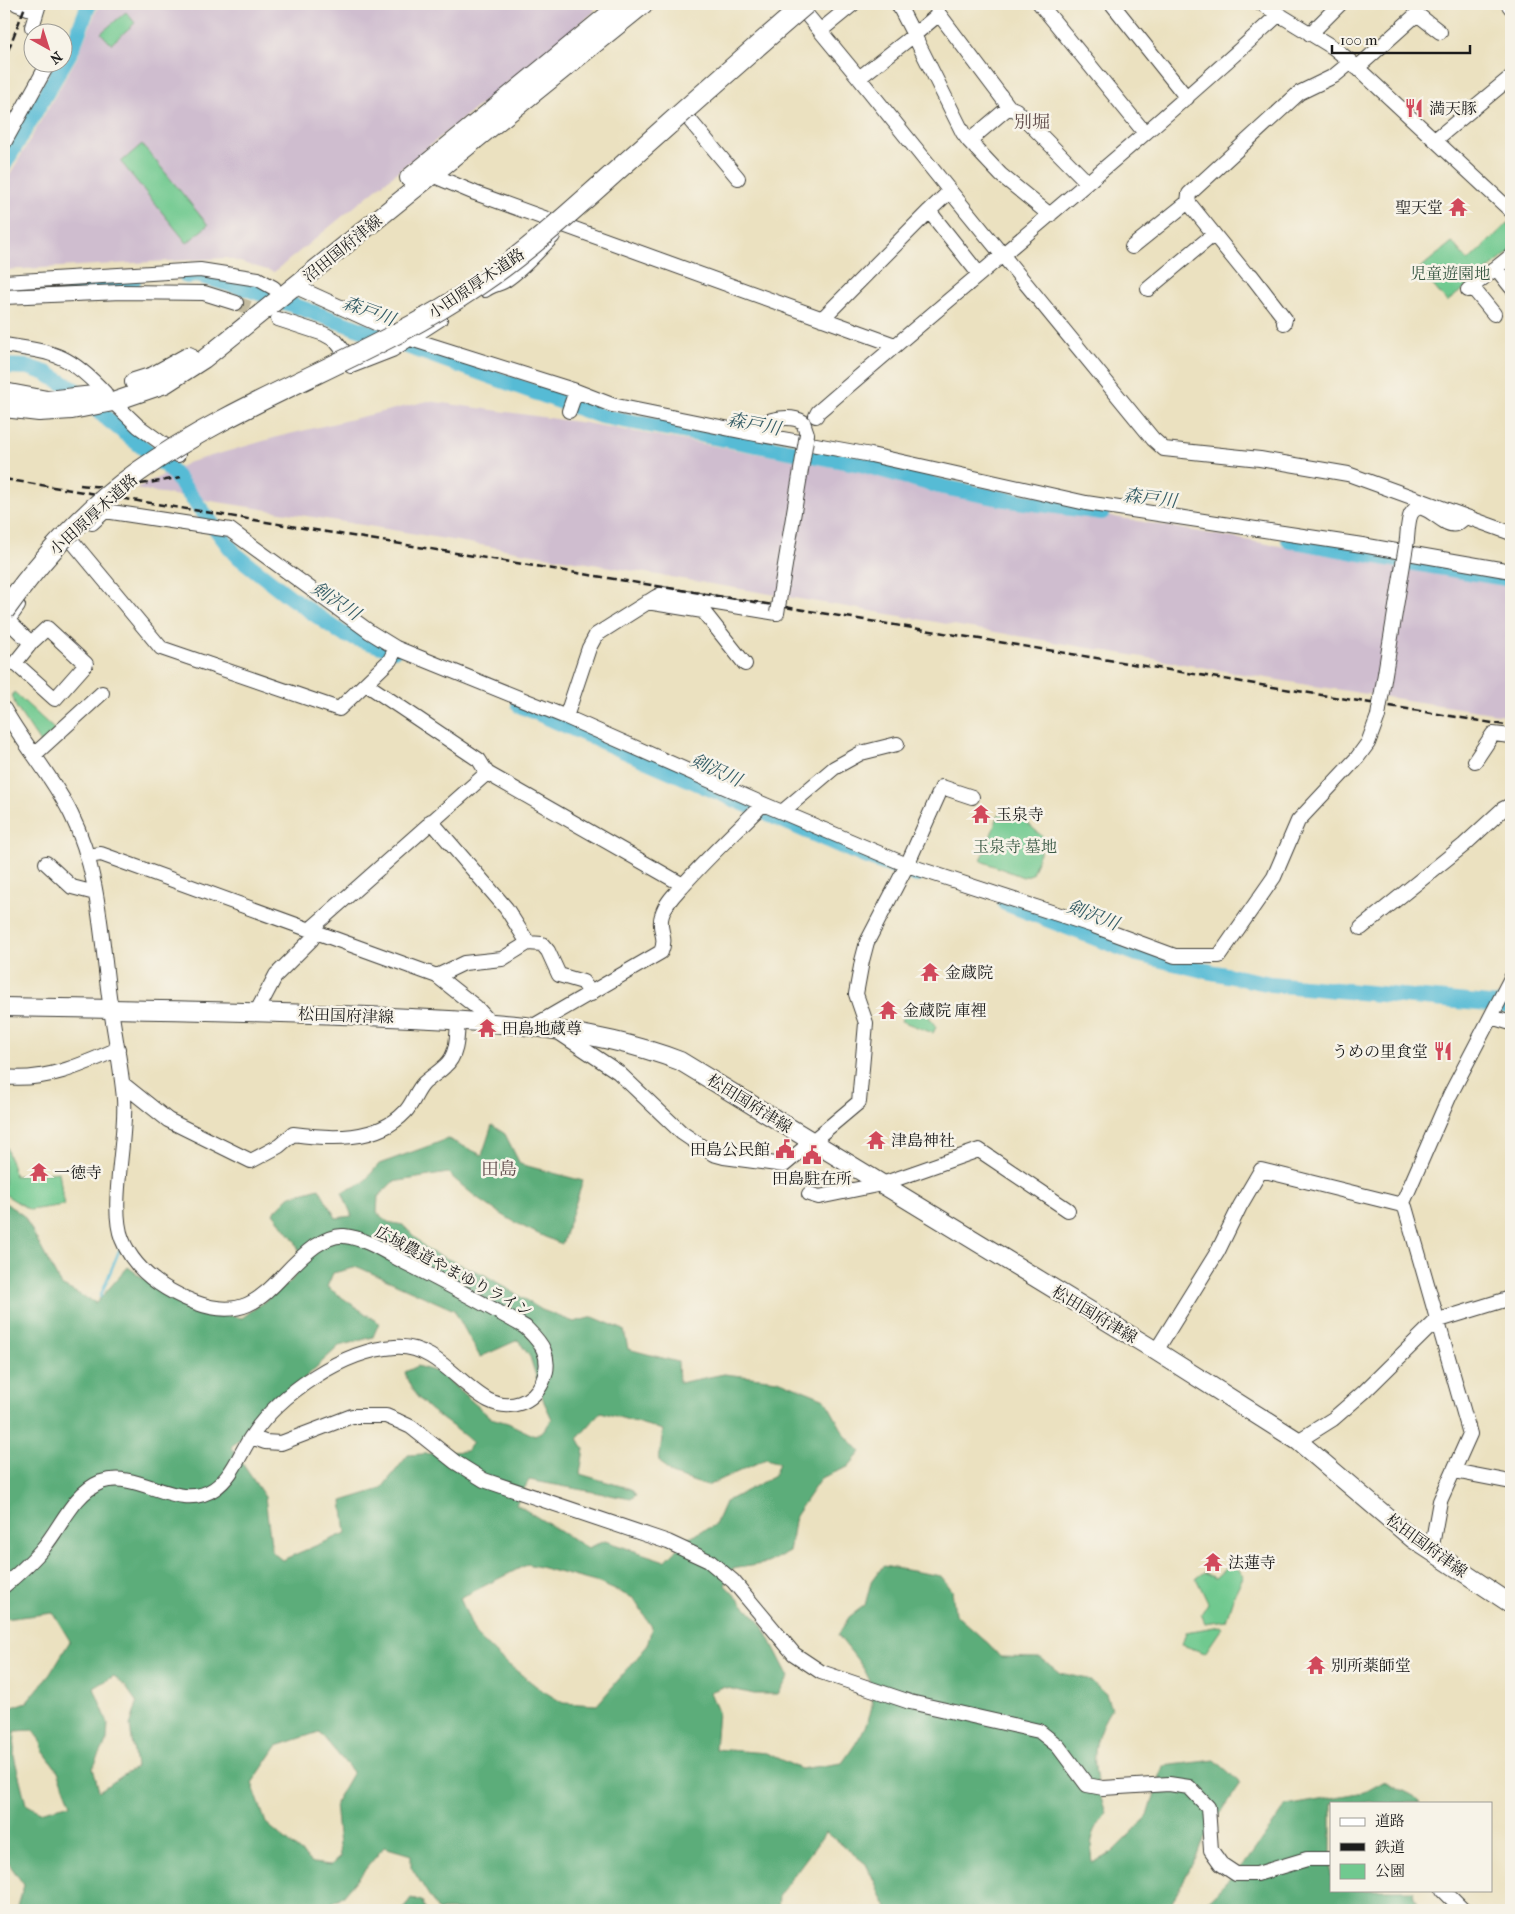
<svg xmlns="http://www.w3.org/2000/svg" width="1515" height="1914" viewBox="0 0 1515 1914" font-family="'IM FELL French Canon','Noto Serif JP',serif">
	<style>
		.industrial { fill: #cfbdcf }
		.green { fill: #70c98f; stroke: #467256 }
		.forest { fill: #5cad7a; stroke: #3c644b; fill-rule: evenodd }
		.lines { fill: none; stroke-linecap: round; stroke-linejoin: round }
		.stream { stroke: #57bbd5; stroke-width: 2.5 }
		.river { stroke: #57bbd5; stroke-width: 16 }
		.minor-tunnel { stroke: #c2ba9f; stroke-width: 14; stroke-dasharray: 14 7; stroke-linecap: butt }
		.minor-casing { stroke: #3b3a35; stroke-width: 16 }
		.major-casing { stroke: #3b3a35; stroke-width: 20 }
		.minor { stroke: #fff; stroke-width: 14 }
		.major { stroke: #fff; stroke-width: 18 }
		.rail { stroke: #1c1c1c; stroke-width: 2.5; stroke-dasharray: 8 4; stroke-linecap: butt }
		.minor-bridge-casing { stroke: #3b3a35; stroke-width: 16; stroke-linecap: butt }
		.highway-bridge-casing { stroke: #3b3a35; stroke-width: 22; stroke-linecap: butt }
		.minor-bridge { stroke: #fff; stroke-width: 14 }
		.highway-bridge { stroke: #fff; stroke-width: 20 }
		.labels { text-anchor: middle; stroke-width: 5; stroke-linejoin: round; paint-order: stroke }
		.poi-label { font-size: 16px; fill: #1c1c1c; stroke: #f7f3e8; text-anchor: start }
		.street-label { font-size: 16px; fill: #1c1c1c; stroke: #f7f3e8 }
		.park-label { font-size: 16px; fill: #395944; stroke: #f7f3e8 }
		.neighbourhood-label { font-size: 18px; fill: #644f4e; stroke: #f7f3e8 }
		.water-label { font-size: 18px; font-style: italic; fill: #345c66; stroke: #f7f3e8 }
	</style>
	<rect width="100%" height="100%" fill="#f7f3e8"/>
	<filter id="ink" filterUnits="userSpaceOnUse"><feTurbulence type="fractalNoise" baseFrequency=".02" numOctaves="2"/><feDisplacementMap in="SourceGraphic" scale="10" xChannelSelector="R" yChannelSelector="G"/><feConvolveMatrix kernelMatrix="1 2 1 2 8 2 1 2 1" color-interpolation-filters="sRGB"/></filter>
	<filter id="wash" filterUnits="userSpaceOnUse"><feTurbulence type="fractalNoise" baseFrequency=".0096" numOctaves="4" result="noise"/><feDisplacementMap in="SourceGraphic" scale="20" xChannelSelector="R" yChannelSelector="G"/><feGaussianBlur stdDeviation="1.12" result="paint"/><feColorMatrix in="noise" values="0 0 0 0 0 0 0 0 0 0 0 0 0 0 0 0 0 1.4 0 .05"/><feComposite in="paint" operator="in"/></filter>
	<g filter="url(#wash)">
		<rect width="100%" height="100%" fill="#ebe1c0"/>
		<path class="industrial" d="M99,4h494l2,2 -1,6 -320,260 -48,-14 -222,12v-85l74,-129z
			M428,401l157,22 926,164v129l-203,-31 -951,-161 -222,-35 55,-27 91,-26z"/>
		<path class="green" d="M126,12l9,11 -24,21 -10,-11z
			M142,144l66,81 -21,18 -66,-81z
			M1511,220v31l-64,51 -28,-33 33,-27 16,19z
			M14,692l41,38 -14,14 -25,-37 -4,-12z
			M999,814l25,6 21,19 -13,35 -9,3 -42,-16z
			M909,999l14,9 13,19 -3,6 -32,-12z
			M6,1146l9,30 44,-4 5,33 -34,5 -26,-16v-45z
			M1232,1563l12,12 -10,20 -8,25 -21,3 -4,-9 7,-11 -12,-25 8,-6 11,6z
			M1220,1626l2,2 -17,25 -23,-8 4,-13z"/>
		<path class="forest" d="M492,1125l13,9 15,30 63,17 -21,63c-44,-17 -80,-39 -114,-71l-55,9 -15,15 -1,16 11,9 15,3 26,26 56,24 57,35 32,12 19,-5 31,13 4,19 50,13 1,21 45,-9 54,6 47,19 20,36 16,17 -13,15 -27,11 -26,38 -6,36 -21,11 -36,6 -7,16 37,39 27,53 -11,17h-24l-31,-7 -13,5 8,20 -3,37 51,4 35,16 41,-6c16,-22 40,-55 27,-84 -7,-16 -21,-30 -31,-44l11,-18 16,-12 6,-23 12,-16 58,10 11,14 3,24 34,30 11,13 41,1 19,15 28,6 18,15 5,15c-24,38 -18,63 -5,104 -13,18 -17,27 -14,50l18,-9 38,-38 15,-50 52,-6 26,23 -39,58 -5,14 -29,55h-280l-22,-46 -40,-32 -47,63 -1,15h-340l-27,-43v-12l-27,-8 -41,49 -22,14h-304l7,-25 -20,-28v-147l23,-8 23,-28 20,-33 -17,-28 -49,6v-417l20,14 37,69 35,18 32,-36 53,39 61,12 49,-37 13,-19 -9,-21 -22,-28 17,-17 29,-8 17,30 16,-2 -10,-24 21,-9 16,-19 69,-25 34,16zM358,1267l96,43 26,47 38,-17 12,17 14,45 8,17 -6,9 -11,8 -27,-13 -17,-5 -51,-45 -22,-7 -13,6c8,35 44,48 68,71l-7,8 -58,4 -27,34 -39,12 4,32 -64,27 -10,-8 -7,-55 -34,-50 108,-101 34,-9 6,-14 -52,-36 6,-14zM601,1412l62,18 -4,31 12,13 36,12 59,-27 13,4 -5,13 -49,26 -10,23 -26,12 -24,24 -60,-20 -18,7 -71,-44 13,-24 102,19 5,-4 -5,-6 -51,-15 4,-25 -6,-11zM528,1564l71,19 34,15 19,29 -5,19 -50,59 -34,-2 -23,-14 -40,-31 -24,-23 -16,-37zM114,1676l12,11 11,16 -7,23 6,41 -37,24 -6,-23 14,-28 1,-17 -14,-35zM33,1730l7,9 3,12 15,20 13,33 -31,8 -14,-8 -12,-48 1,-25zM319,1732l34,40 -18,31 5,54 -9,8 -18,-2 -47,-40 -14,-40 25,-37z
			M1384,1781l28,14 8,8h-89v87h83l-1,2 8,18h-222l47,-48 40,-56 78,-14z
			M411,1898l11,3 4,9h-24z"/>
		<g class="lines">
			<path class="stream" d="M100,1297l19,-46"/>
			<path class="river" d="M4,165l68,-116 17,-45
				M187,276l10,-1 54,15 350,126 264,49 78,22 67,13 92,12
				M4,291l129,-10
				M4,366l24,1 18,6 32,19 27,25 66,53 64,84 55,43 53,37 51,16
				M1289,540l124,23 98,16
				M519,705l345,151 53,19
				M1005,903l132,51 74,18 60,12 240,22"/>
		</g>
	</g>
	<g filter="url(#ink)">
		<g class="lines">
			<path class="minor-tunnel" d="M236,303l32,12"/>
			<g class="minor-casing">
				<path id="minor" d="M17,4l19,7
					M798,4l61,74
					M898,4l16,31 25,-21
					M935,4l4,10 70,93 7,3 71,72
					M1040,4l105,129
					M1112,4l75,94
					M1262,4l72,44 17,14 160,149
					M1508,4l3,4
					M820,31l33,-27
					M37,32l-5,-5 7,-23
					M1310,34l30,-30
					M1357,68l60,-54 23,18
					M688,118l50,60
					M1435,140l76,-63
					M969,141l32,34 49,40
					M4,143l45,-81
					M432,175l43,18 420,152
					M950,191l203,248 11,10 96,10 88,15 163,59
					M1132,247l56,-45
					M1496,268l15,19
					M979,274l-50,-63 21,-20 -91,-113 55,-43 49,98 6,8 40,-34
					M4,282l196,-12 58,9 16,9
					M294,286l117,53 165,52 36,14 133,27c14,-9 41,-20 58,-10l4,12
					M1472,287l22,27
					M1148,289l66,-55
					M485,290c7,-5 15,-6 21,-10 18,-12 32,-29 47,-44
					M1468,290l43,-34
					M4,297l117,-5 83,1 32,10
					M278,319l46,15 11,6 19,24
					M822,319l107,-108
					M1284,323l1,-4 -34,-44h-4l-59,-73 1,-8 110,-101 35,-17 17,-14
					M4,345c51,8 64,8 101,48
					M351,366l41,-16 48,-31
					M113,402l25,24 40,29
					M569,411l7,-20
					M816,416l2,-4c153,-133 311,-260 460,-397
					M745,432l126,23 215,48 276,42 149,26
					M92,523l13,-12 125,19 140,102 26,16 170,69 197,87 144,61 184,60 84,31h44l55,-79 24,-56 59,-63 11,-15 10,-27
					M72,541l89,107 178,61 51,-49 6,-12
					M1406,546c2,-9 1,-24 5,-32 12,-20 31,15 45,10 3,-1 7,-5 10,-7
					M647,602l56,9 42,53
					M8,621l23,22 16,-15 39,36 -31,35 -40,-36 16,-20
					M4,626l14,-20
					M366,684l113,76 8,13 196,112
					M4,709c20,36 49,68 67,105 28,56 30,121 38,182 5,35 12,69 15,103 3,40 -15,107 -2,140 12,31 42,51 72,63 65,25 77,-24 121,-56 8,-5 20,-11 29,-10 22,2 43,17 62,27 40,20 80,42 119,64 7,7 15,14 19,24 8,20 -4,45 -24,52 -46,16 -71,-60 -125,-56 -52,3 -116,47 -144,90 -12,18 -18,39 -37,52 -36,24 -75,-20 -113,-7 -27,11 -39,43 -57,65 -11,14 -26,27 -40,39
					M566,717l23,-69 7,-13 60,-38 6,-3 115,19
					M34,755l68,-62
					M1475,761l18,-27 18,2
					M782,812l52,-44 27,-15 36,-9
					M431,821l75,87 22,35 14,1 6,7 11,24 24,7 8,12
					M88,856l13,-2 336,122 39,31 13,14
					M46,863l26,24 23,6
					M1361,928l103,-83 39,-36 8,-4
					M437,976l27,-13 38,-4 26,-16
					M257,1011l19,-36 36,-36 1,-12 174,-154
					M1491,1017l20,6
					M530,1028l131,-76c7,-17 -4,-22 1,-37 3,-12 14,-22 22,-31 25,-28 52,-53 79,-80
					M558,1032l60,40 64,61 31,21 11,3 60,8 75,-63 7,-79 -10,-29 6,-33 5,-19 40,-77 35,-78 30,10
					M4,1077c40,5 78,-12 114,-28
					M123,1084l45,36 83,41 28,-15 14,-12c37,5 84,8 112,-22 8,-8 11,-21 19,-29 7,-6 15,-11 21,-17 13,-11 12,-30 13,-47
					M809,1194l10,3 63,-13 97,-34 89,60
					M1402,1205l48,-110 61,-117
					M1156,1351l62,-100 22,-45 21,-36 141,35 3,2 65,227 -30,67 -9,50
					M251,1437l14,5 16,1 71,-27h34l12,5 13,6 44,35 29,18 184,62 41,19 24,20 61,73 27,18 89,30 129,29 19,15 29,39 16,3 66,-4 20,3 19,20 3,43 10,14 15,10h21l50,-15h24
					M1298,1441l35,-22 31,-27 72,-71 75,-23
					M1454,1471l57,11
					M1443,1890l20,20"/>
			</g>
			<g class="major-casing">
				<path id="major" d="M409,178l212,-174
					M134,382l19,-6 36,-20
					M4,392l43,8 47,-5
					M4,408l35,4 33,-2 41,-8 52,-18 39,-25 440,-355
					M4,1007c121,2 242,4 363,9 101,4 218,8 313,45l476,290 142,90 115,98 98,65"/>
			</g>
			<use href="#minor" class="minor"/>
			<use href="#major" class="major"/>
			<path class="rail" d="M4,61l22,-57
				M4,479l1507,247
				M80,485c35,4 67,-1 101,-8"/>
			<g class="minor-bridge-casing">
				<path id="minor-bridge" d="M777,613l30,-179
					M1378,716l28,-170"/>
			</g>
			<g class="highway-bridge-casing">
				<path id="highway-bridge" d="M4,611c37,-52 81,-101 134,-139 105,-75 232,-113 339,-186 52,-35 99,-79 145,-120 61,-54 122,-109 184,-162"/>
			</g>
			<use href="#minor-bridge" class="minor-bridge"/>
			<use href="#highway-bridge" class="highway-bridge"/>
		</g>
	</g>
	<defs>
		<g id="restaurant-bare" transform="scale(1.5)"><path d="M-5-6h1v4h1v-4h1v4h1v-4h1v5L-1.5 .5V6h-2V.5L-5-1ZM5-6V6H3V1.5H1.5Q1.5-4 5-6Z" fill="#d1495b" stroke="#f7f3e8" stroke-width="2.5" paint-order="stroke"/></g>
		<g id="temple-bare" transform="scale(1.5)"><path d="M0-6L5-2H3V0L6.5 2.5H4V6H1.5V3h-3V6H-4V2.5H-6.5L-3 0V-2H-5Z" fill="#d1495b" stroke="#f7f3e8" stroke-width="2.5" paint-order="stroke"/></g>
		<g id="civic-bare" transform="scale(1.5)"><path d="M-.6-6.5H3V-4.5H.6V-3L4-1V1h2V6H-6V1h2V-1L-.6-3ZM-1.2 2.5V6h2.4V2.5Z" fill="#d1495b" stroke="#f7f3e8" stroke-width="2.5" paint-order="stroke"/></g>
	</defs>
	<g fill-rule="evenodd">
		<use href="#restaurant-bare" x="1414" y="108"/>
		<use href="#temple-bare" x="1458" y="207"/>
		<use href="#temple-bare" x="981" y="814"/>
		<use href="#temple-bare" x="930" y="972"/>
		<use href="#temple-bare" x="888" y="1010"/>
		<use href="#temple-bare" x="487" y="1028"/>
		<use href="#restaurant-bare" x="1443" y="1051"/>
		<use href="#temple-bare" x="876" y="1140"/>
		<use href="#civic-bare" x="785" y="1149"/>
		<use href="#civic-bare" x="812" y="1155"/>
		<use href="#temple-bare" x="39" y="1172"/>
		<use href="#temple-bare" x="1213" y="1562"/>
		<use href="#temple-bare" x="1316" y="1665"/>
	</g>
	<g class="labels">
		<g class="poi-label">
			<text x="1429" y="114">満天豚</text>
			<text x="1443" y="213" text-anchor="end">聖天堂</text>
			<text x="996" y="820">玉泉寺</text>
			<text x="945" y="978">金蔵院</text>
			<text x="903" y="1016">金蔵院 庫裡</text>
			<text x="502" y="1034">田島地蔵尊</text>
			<text x="1428" y="1057" text-anchor="end">うめの里食堂</text>
			<text x="891" y="1146">津島神社</text>
			<text x="770" y="1155" text-anchor="end">田島公民館</text>
			<text x="54" y="1178">一徳寺</text>
			<text x="812" y="1184" text-anchor="middle">田島駐在所</text>
			<text x="1228" y="1568">法蓮寺</text>
			<text x="1331" y="1671">別所薬師堂</text>
		</g>
		<g class="street-label">
			<text transform="translate(342 248) rotate(-39)" y="6">沼田国府津線</text>
			<text transform="translate(476 283) rotate(-34)" y="6">小田原厚木道路</text>
			<text transform="translate(93 514) rotate(-42)" y="6">小田原厚木道路</text>
			<text transform="translate(346 1015) rotate(2)" y="6">松田国府津線</text>
			<text transform="translate(750 1103) rotate(32)" y="6">松田国府津線</text>
			<text transform="translate(454 1271) rotate(28)" y="6">広域農道やまゆりライン</text>
			<text transform="translate(1095 1314) rotate(31)" y="6">松田国府津線</text>
			<text transform="translate(1427 1545) rotate(36)" y="6">松田国府津線</text>
		</g>
		<g class="park-label">
			<text x="1450" y="279">児童遊園地</text>
			<text x="1015" y="852">玉泉寺 墓地</text>
		</g>
		<g class="neighbourhood-label">
			<text x="1032" y="128">別堀</text>
			<text x="499" y="1175">田島</text>
		</g>
		<g class="water-label">
			<text transform="translate(369 311) rotate(20)" y="6">森戸川</text>
			<text transform="translate(754 424) rotate(11)" y="6">森戸川</text>
			<text transform="translate(1150 498) rotate(7)" y="6">森戸川</text>
			<text transform="translate(336 601) rotate(33)" y="6">剣沢川</text>
			<text transform="translate(716 770) rotate(24)" y="6">剣沢川</text>
			<text transform="translate(1093 915) rotate(21)" y="6">剣沢川</text>
		</g>
	</g>
	<rect width="1515" height="1914" fill="none" stroke="#f7f3e8" stroke-width="20"/>
	<rect x="1330" y="1802" width="162" height="90" fill="#f7f3e8" stroke="#9f9d96"/>
	<rect x="1340" y="1818" width="25" height="8" fill="#ffffff" stroke="#9f9d96"/>
	<text x="1375" y="1826" font-size="15" fill="#1c1c1c">道路</text>
	<rect x="1340" y="1843" width="25" height="8" fill="#1c1c1c" stroke="#9f9d96"/>
	<text x="1375" y="1852" font-size="15" fill="#1c1c1c">鉄道</text>
	<rect x="1340" y="1864" width="25" height="15" fill="#70c98f" stroke="#9f9d96"/>
	<text x="1375" y="1876" font-size="15" fill="#1c1c1c">公園</text>
	<g transform="translate(48 48) rotate(141)"><circle r="24" fill="#f7f3e8" stroke="#9f9d96"/>
	<path d="M0-4L9 19L0 12L-9 19Z" fill="#d1495b"/>
	<text y="-8" font-size="14" font-weight="bold" text-anchor="middle" fill="#1c1c1c">N</text>
	</g>
	<path d="M1332 45v8h138v-8" fill="none" stroke="#1c1c1c" stroke-width="2.5"/>
	<text x="1340" y="45" font-size="15" fill="#1c1c1c" stroke="#f7f3e8" stroke-width="4" paint-order="stroke">100 m</text>
</svg>
